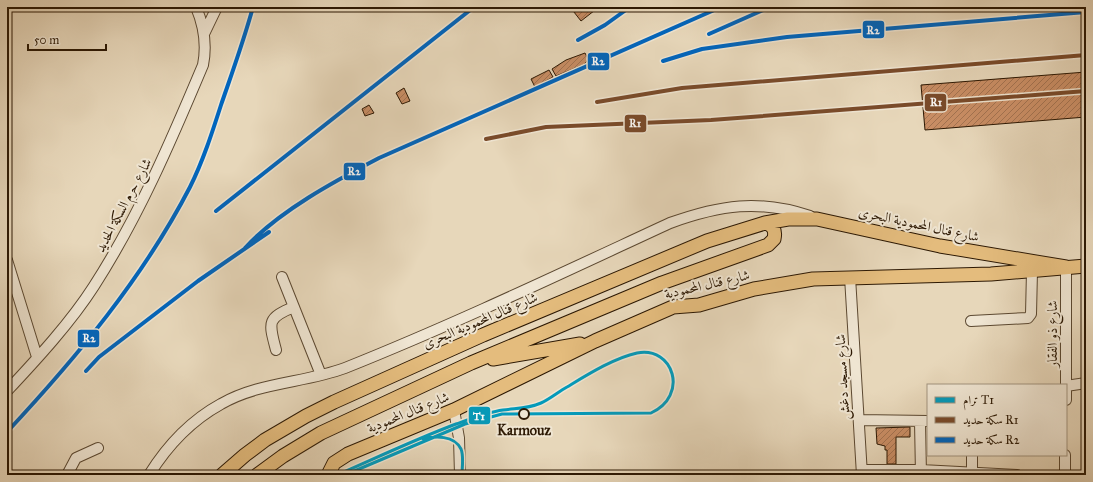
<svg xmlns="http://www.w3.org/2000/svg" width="1093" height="482" viewBox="0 0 1093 482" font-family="'IM FELL Great Primer',Amiri,serif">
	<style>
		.building { fill: url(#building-hatch); stroke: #2c1803 }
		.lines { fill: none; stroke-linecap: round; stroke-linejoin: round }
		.minor-casing { stroke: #5b4831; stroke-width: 12 }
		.major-casing { stroke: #2c1803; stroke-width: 15 }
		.minor { stroke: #efe5d2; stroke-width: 10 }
		.major { stroke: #e4bc7d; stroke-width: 13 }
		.rail-1-casing { stroke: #efe5d2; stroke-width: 7 }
		.rail-2-casing { stroke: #efe5d2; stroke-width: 7 }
		.rail-1 { stroke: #7a4b2a; stroke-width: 4 }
		.rail-2 { stroke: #0065bd; stroke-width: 4 }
		.tram-1-casing { stroke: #efe5d2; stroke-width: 6 }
		.tram-1 { stroke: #049aba; stroke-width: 3 }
		.stop-dot { fill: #efe5d2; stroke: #2c1803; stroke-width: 2 }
		.labels { text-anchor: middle; stroke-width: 4; stroke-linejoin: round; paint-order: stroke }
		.street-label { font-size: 14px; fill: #2c1803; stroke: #efe5d2 }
		.stop-label { font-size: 14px; font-weight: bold; fill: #2c1803; stroke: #efe5d2 }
		.line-badge { stroke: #efe5d2; stroke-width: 1.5 }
		.badge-label { font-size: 11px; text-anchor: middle; font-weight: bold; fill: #fff }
	</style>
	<defs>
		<pattern id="building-hatch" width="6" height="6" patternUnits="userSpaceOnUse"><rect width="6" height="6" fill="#c98e65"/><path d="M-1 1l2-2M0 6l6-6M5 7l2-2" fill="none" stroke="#a37351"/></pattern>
	</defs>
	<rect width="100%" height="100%" fill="#e7d7ba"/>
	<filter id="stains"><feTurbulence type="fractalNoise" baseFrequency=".005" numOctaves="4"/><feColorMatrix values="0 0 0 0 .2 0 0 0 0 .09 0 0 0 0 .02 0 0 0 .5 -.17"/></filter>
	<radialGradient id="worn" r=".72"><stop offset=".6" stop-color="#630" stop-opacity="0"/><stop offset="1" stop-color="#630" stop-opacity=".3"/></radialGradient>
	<path class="building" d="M570,7h29l-18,14z
		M585,53l3,6 -3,5 -29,12 -4,-7 14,-9z
		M549,70l4,7 -18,10 -4,-8z
		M1086,72v45l-161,13 -4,-45z
		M404,88l6,13 -8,3 -6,-11z
		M369,105l5,8 -9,3 -3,-7z
		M910,427v10h-14v27h-9v-14h-2v-4l-8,-2 -1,-16z"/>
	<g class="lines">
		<g class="minor-casing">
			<path id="minor" d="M204,34l13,-27
				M7,260l30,97
				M282,277l39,98
				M850,277l12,198
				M971,321l57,-3 3,-4 1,-43
				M276,350c-7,-27 -10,-32 18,-43
				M1066,386l20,-3
				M7,391c30,-32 64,-69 87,-105 45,-70 77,-145 109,-221 4,-20 1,-39 -7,-58
				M1066,400v-133
				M454,410l5,28 1,37
				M859,420l69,1
				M920,421l1,54
				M862,470h59l96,5
				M67,475l9,-17 22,-10
				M149,475c18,-29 41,-54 72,-71 38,-22 84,-21 124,-36 110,-44 217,-95 325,-145 50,-18 89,-24 140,-7
				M972,475v-20
				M1065,475v-20
				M1084,475h2"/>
		</g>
		<g class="major-casing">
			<path id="major" d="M493,359l87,-15
				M222,475l23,-20 20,-15 41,-24 28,-14 149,-67 224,-94 58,-18 23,-4h29l123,27 126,21
				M257,475l26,-19 38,-23 150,-70 191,-80 106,-38 6,-6c2,-9 -1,-14 -9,-16
				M328,475l6,-12 14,-9 106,-44 141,-69 78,-34 26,-2 55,-16 59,-10 178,-5 95,-8"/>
		</g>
		<use href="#minor" class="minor"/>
		<use href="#major" class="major"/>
		<g class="rail-1-casing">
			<path id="rail-1" d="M597,102l85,-14 404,-33
				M486,139l60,-12 165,-7 375,-29"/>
		</g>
		<g class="rail-2-casing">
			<path id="rail-2" d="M709,34l61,-27
				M578,40l27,-15 25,-18
				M663,61l39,-12 85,-12 299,-25
				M216,211l258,-204
				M245,248c34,-37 90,-67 134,-90l342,-151
				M86,371l13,-14 99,-76 71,-49
				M7,432c69,-74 136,-154 183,-245 13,-26 22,-54 31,-82 11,-32 23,-65 32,-98"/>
		</g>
		<use href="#rail-1" class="rail-1"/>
		<use href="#rail-2" class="rail-2"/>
		<g class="tram-1-casing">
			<path id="tram-1" d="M423,439c12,-3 31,-4 38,10 3,7 1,18 1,26
				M337,475c39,-17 79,-36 119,-51 14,-5 32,-12 47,-14 14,-2 24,-1 38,-7 9,-4 17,-11 26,-16 20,-12 47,-29 70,-34 37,-7 52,43 14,60l-149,1 -37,10 -120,51"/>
		</g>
		<use href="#tram-1" class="tram-1"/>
	</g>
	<circle class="stop-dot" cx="524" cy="414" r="5"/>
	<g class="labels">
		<g class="street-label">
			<text transform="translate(123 205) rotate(-62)" y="5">شارع حرم السكة الحديد</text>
			<text transform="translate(919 224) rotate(12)" y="5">شارع قنال المحمودية البحرى</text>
			<text transform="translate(707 284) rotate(-13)" y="5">شارع قنال المحمودية</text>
			<text transform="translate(480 320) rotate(-23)" y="5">شارع قنال المحمودية البحرى</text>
			<text transform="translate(1052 334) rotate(-90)" y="5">شارع ذو الفقار</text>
			<text transform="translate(842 377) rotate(-93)" y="5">شارع مسجد دغش</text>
			<text transform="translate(408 412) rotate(-22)" y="5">شارع قنال المحمودية</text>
		</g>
		<g class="stop-label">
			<text x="524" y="435">Karmouz</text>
		</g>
	</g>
	<g class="line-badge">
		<rect x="862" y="20" width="23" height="19" rx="4" fill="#0065bd"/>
		<rect x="587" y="52" width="23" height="19" rx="4" fill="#0065bd"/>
		<rect x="924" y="93" width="23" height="19" rx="4" fill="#7a4b2a"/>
		<rect x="624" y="114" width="23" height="19" rx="4" fill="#7a4b2a"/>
		<rect x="343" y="162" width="23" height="19" rx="4" fill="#0065bd"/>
		<rect x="77" y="329" width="23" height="19" rx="4" fill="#0065bd"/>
		<rect x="468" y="406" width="23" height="19" rx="4" fill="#049aba"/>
	</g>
	<g class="badge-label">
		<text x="873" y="34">R2</text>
		<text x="598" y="65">R2</text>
		<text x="936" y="106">R1</text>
		<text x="635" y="127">R1</text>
		<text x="354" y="175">R2</text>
		<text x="89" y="342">R2</text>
		<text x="479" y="420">T1</text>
	</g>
	<rect width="1093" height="482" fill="none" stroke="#e7d7ba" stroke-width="24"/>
	<rect x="8" y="8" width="1077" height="466" fill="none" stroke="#2c1803" stroke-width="2"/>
	<rect x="12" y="12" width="1069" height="458" fill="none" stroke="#2c1803"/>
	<rect x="927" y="384" width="140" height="72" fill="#efe5d2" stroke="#a1937f"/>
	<rect x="935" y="397" width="20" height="6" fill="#049aba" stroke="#a1937f"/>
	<text x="963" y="404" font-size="12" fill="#2c1803">ترام T1</text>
	<rect x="935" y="417" width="20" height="6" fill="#7a4b2a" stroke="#a1937f"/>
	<text x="963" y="424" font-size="12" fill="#2c1803">سكة حديد R1</text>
	<rect x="935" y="437" width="20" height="6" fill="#0065bd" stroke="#a1937f"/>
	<text x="963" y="444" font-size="12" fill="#2c1803">سكة حديد R2</text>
	<path d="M28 44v6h78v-6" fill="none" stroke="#2c1803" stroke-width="2"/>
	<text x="34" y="44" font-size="12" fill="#2c1803" stroke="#efe5d2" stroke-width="3" paint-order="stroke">50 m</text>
	<rect width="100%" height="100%" filter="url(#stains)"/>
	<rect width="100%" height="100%" fill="url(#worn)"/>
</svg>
